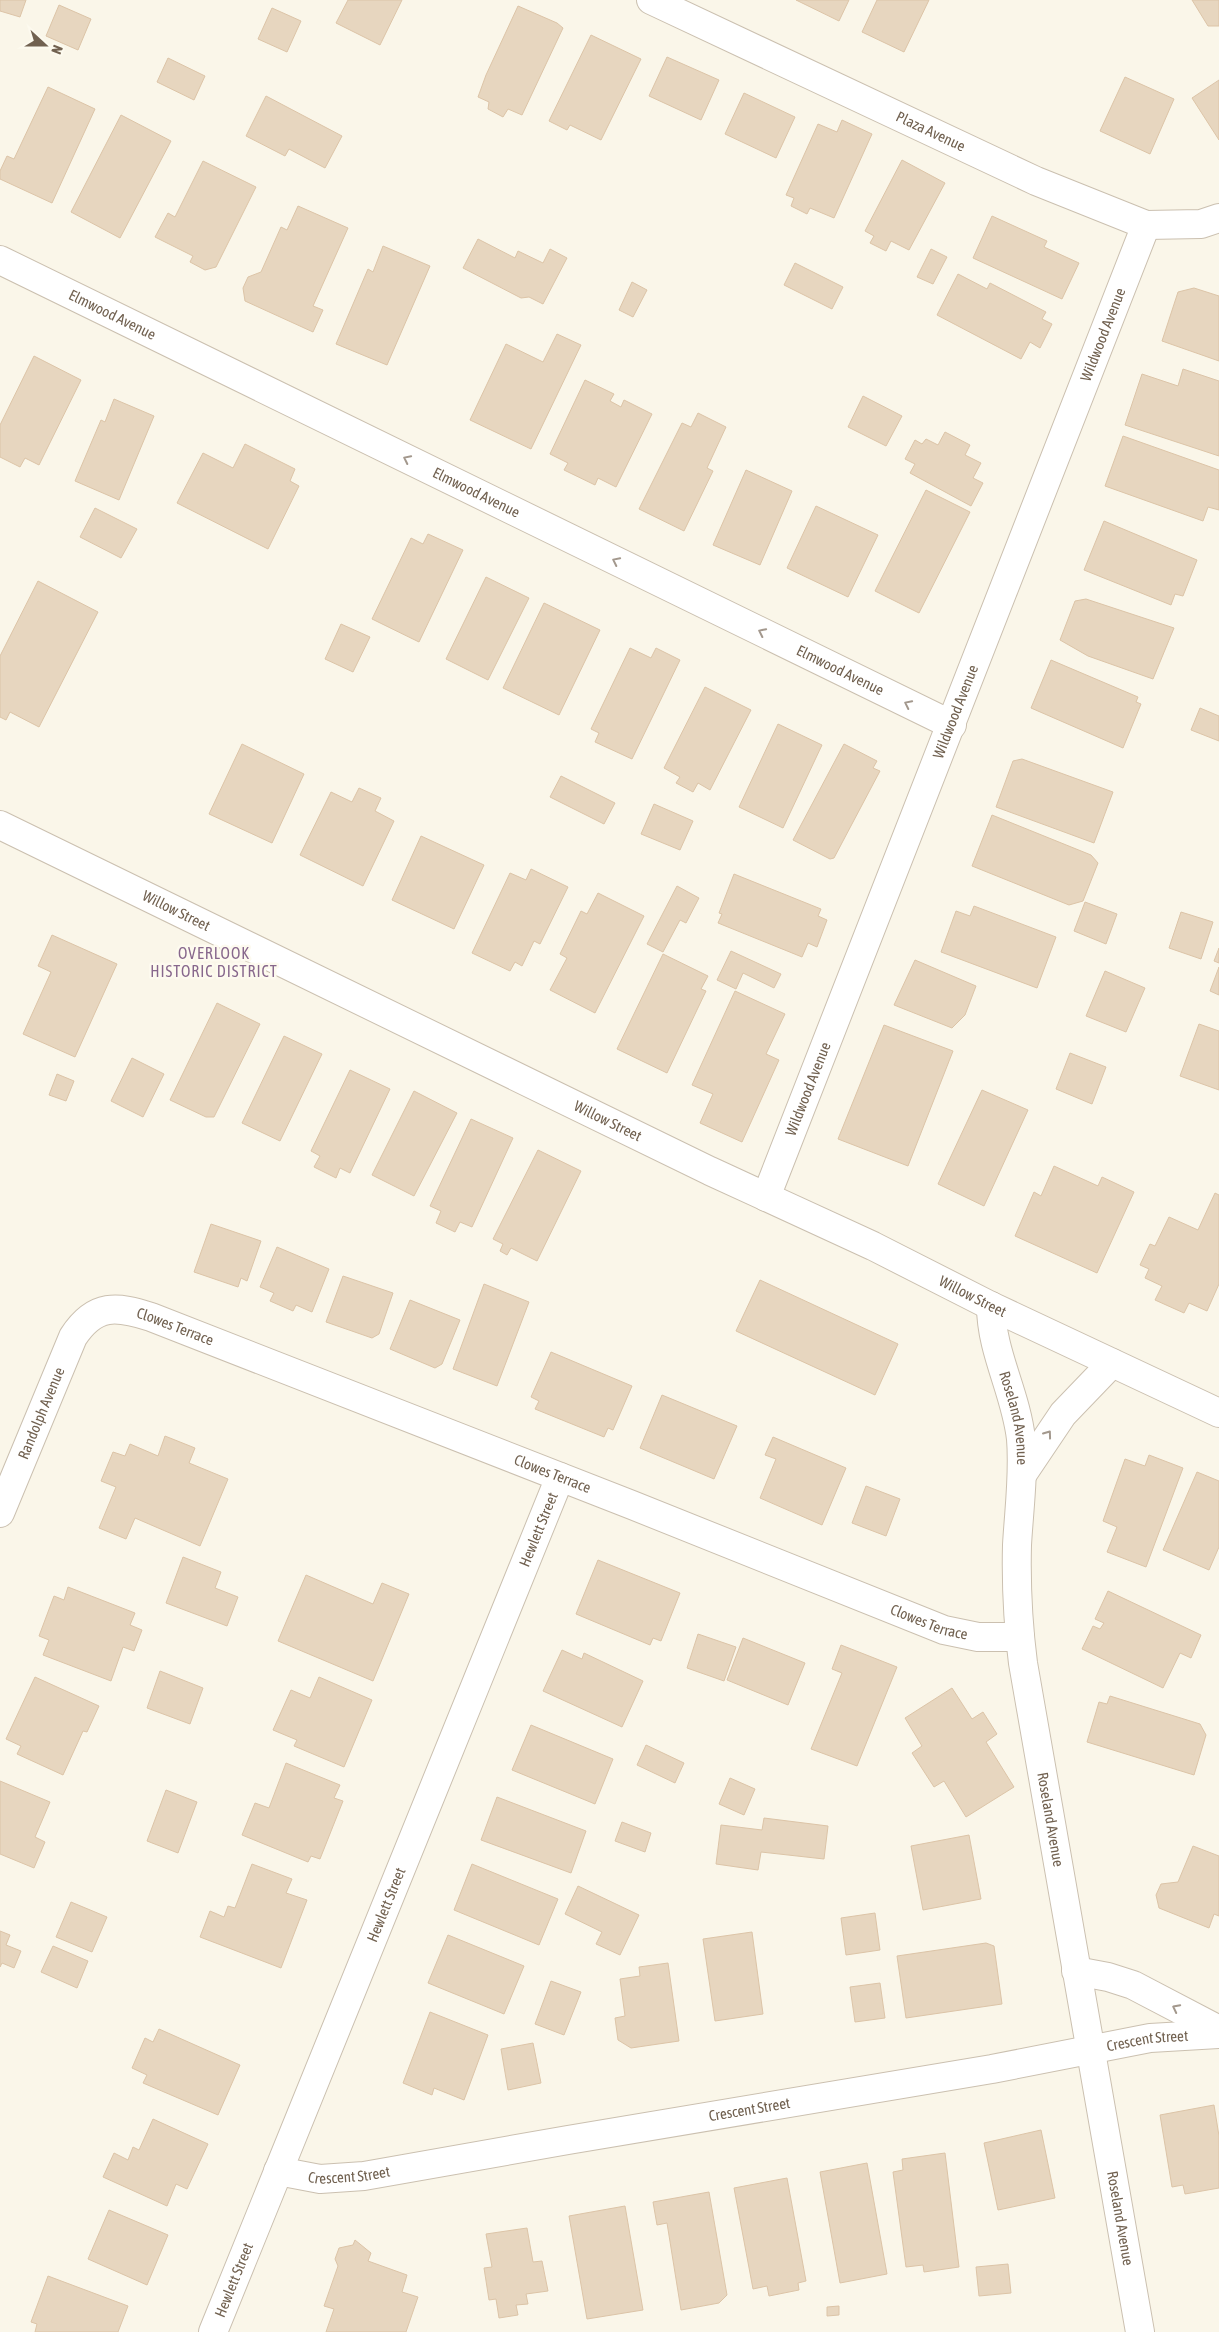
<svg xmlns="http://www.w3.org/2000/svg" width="1219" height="2332" viewBox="0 0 1219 2332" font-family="'Asap Condensed',sans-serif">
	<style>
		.building { fill: #e7d6bf; stroke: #dcc4a7 }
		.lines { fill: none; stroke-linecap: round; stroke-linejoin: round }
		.minor-casing { stroke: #cbc0b0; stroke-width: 30 }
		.tertiary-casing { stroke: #cbc0b0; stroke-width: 30 }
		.minor { stroke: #fff; stroke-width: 28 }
		.tertiary { stroke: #fff; stroke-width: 28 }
		.oneway { stroke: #a3988d }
		.labels { text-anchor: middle; stroke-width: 5; stroke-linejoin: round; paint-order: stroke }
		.street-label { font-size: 15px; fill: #716150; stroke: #fdfaef }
		.neighbourhood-label { font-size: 16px; letter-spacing: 1px; fill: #87678c; stroke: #fdfaef }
	</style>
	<rect width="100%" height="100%" fill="#faf6e9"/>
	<path class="building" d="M0,0h26l-6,17 -20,-6z
		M348,0h54l-22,45 -44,-22z
		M796,0h53l-10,21z
		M877,0h52l-25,52 -42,-20z
		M1192,0h27v26h-11z
		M59,5l32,14 -13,31 -32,-14z
		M518,6l39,17 6,5 -41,87 -14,-6 -5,8 -15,-8 1,-7 -11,-5 8,-22z
		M272,8l29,13 -14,31 -29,-13z
		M591,35l50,24 -40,81 -31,-15 -3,5 -18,-9z
		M667,57l52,23 -18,40 -52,-24z
		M168,58l37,18 -11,24 -37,-18z
		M1125,77l49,22 -24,55 -50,-23z
		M1219,80v60l-27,-42z
		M48,87l47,22 -43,94 -52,-24v-8l7,-15 7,3z
		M744,93l51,24 -19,41 -51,-24z
		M266,96l76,40 -17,32 -36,-19 -4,7 -39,-20z
		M121,115l50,26 -51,97 -49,-26z
		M842,120l30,14 -38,84 -24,-10 -3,6 -16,-8 3,-8 -8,-3 32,-71 19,8z
		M902,160l43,23 -36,67 -18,-9 -5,10 -16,-8 4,-7 -9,-5z
		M203,161l53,26 -40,80 -11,3 -15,-8 3,-6 -38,-19 13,-24 7,4z
		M298,206l50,22 -35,78 10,4 -10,22 -68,-31 -2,-13 5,-11 13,-5 20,-45 6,3z
		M992,216l55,25 -3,6 35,16 -17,36 -89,-41z
		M478,239l37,19 3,-7 25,12 7,-14 17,9 -24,46 -14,-7 -8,1 -58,-30z
		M383,246l47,20 -43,99 -51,-21 32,-75 5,3z
		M931,249l16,8 -14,27 -16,-7z
		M795,263l48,24 -11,22 -48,-24z
		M958,274l29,15 3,-6 56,29 -4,7 10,5 -12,24 -10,-6 -9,17 -84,-44z
		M632,282l15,8 -14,27 -14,-7z
		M1194,288l25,8v65l-57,-20 16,-49z
		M557,334l24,11 -50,104 -61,-29 36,-76 37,18z
		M34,356l47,24 -42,85 -14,-7 -5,9 -20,-10v-32z
		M1183,369l36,12v75l-94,-31 17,-51 36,12z
		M585,380l29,14 -4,7 11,6 3,-7 28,14 -36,73 -18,-9 -3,7 -31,-15 4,-7 -18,-9z
		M863,396l39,20 -16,30 -38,-19z
		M114,399l40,17 -35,84 -44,-19 26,-61 4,2z
		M698,413l28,14 -19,41 6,3 -29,60 -45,-22 43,-86 9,4z
		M945,432l25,13 -5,10 16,8 -8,15 10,5 -12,23 -61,-33 5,-9 -10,-5 10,-19 7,4 4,-5 12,6z
		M1123,436l96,34v40l-11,-3 -5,14 -98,-35z
		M245,444l50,25 -5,12 9,5 -31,63 -91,-46 26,-50 30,15z
		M746,470l46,21 -32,74 -47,-20z
		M926,490l44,22 -51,101 -44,-22z
		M816,506l62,29 -30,62 -61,-29z
		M95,508l42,21 -16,29 -41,-21z
		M1104,521l93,39 -14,36 -8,-2 -4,11 -87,-35z
		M428,534l35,16 -44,92 -47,-23 39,-81 12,6z
		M486,577l43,21 -41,82 -42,-21z
		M38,581l60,31 -59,115 -29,-15 -4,8 -6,-3v-61z
		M1086,599l88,29 -21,51 -65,-23 -28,-16 15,-39z
		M544,603l56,27 -41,85 -56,-27z
		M341,624l29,13 -17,35 -28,-13z
		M630,648l21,10 5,-10 24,12 -48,99 -37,-17 4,-9 -8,-4z
		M1051,660l87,37 -2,5 5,2 -18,44 -92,-40z
		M705,687l46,23 -41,80 -12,-7 -5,9 -17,-9 4,-6 -16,-9z
		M1200,708l19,8v25l-28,-11z
		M778,724l44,21 -39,83 -44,-21z
		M242,744l62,30 -32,69 -63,-29z
		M844,744l33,17 -4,7 7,3 -46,87 -4,1 -37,-19z
		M1022,759l91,33 -19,51 -98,-36 17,-46z
		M561,776l54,27 -11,21 -54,-27z
		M359,788l22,10 -6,13 19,10 -31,65 -63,-31 31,-63 21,10z
		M654,804l39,17 -13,29 -39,-16z
		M992,815l99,40 7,8 -15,38 -14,4 -97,-39z
		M421,836l63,29 -30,64 -62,-29z
		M531,869l37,18 -28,57 -6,-3 -12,25 -7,-4 -5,9 -38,-18 38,-80 16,7z
		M734,874l87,35 -3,7 9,4 -10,27 -9,-4 -6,14 -84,-34 4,-9 -3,-1z
		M677,886l22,12 -13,25 -6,-3 -17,32 -16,-8z
		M598,893l46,23 -49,97 -45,-23 17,-32 -7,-4 21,-43 6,3z
		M1085,902l32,12 -11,30 -32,-13z
		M974,906l82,31 -19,51 -96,-36 15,-41 14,5z
		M1181,912l32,10 -12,37 -32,-11z
		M52,935l65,29 -42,93 -52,-23 28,-62 -13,-6z
		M1219,948v15l-5,-2z
		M731,951l50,23 -7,14 -31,-15 -7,16 -19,-9z
		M663,954l45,22 -7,13 5,2 -39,82 -50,-24z
		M915,960l61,26 -11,29 -13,13 -58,-23z
		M1219,967v28l-9,-4z
		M1105,971l40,17 -19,44 -40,-16z
		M735,991l50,23 -19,40 13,6 -37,82 -42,-19 13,-29 -21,-9z
		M217,1003l43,21 -46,93h-8l-36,-17z
		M1199,1024l20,7v59l-39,-14z
		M884,1025l69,26 -45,115 -70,-27z
		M284,1036l38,18 -42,87 -38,-18z
		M1070,1053l36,14 -14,37 -36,-15z
		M132,1058l32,16 -21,43 -32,-16z
		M350,1070l40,19 -40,84 -10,-5 -4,10 -22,-11 6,-11 -9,-5z
		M57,1074l17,7 -8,20 -17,-6z
		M982,1090l46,20 -44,96 -46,-22z
		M414,1091l43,22 -43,83 -42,-21z
		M471,1119l42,19 -41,89 -12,-5 -5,10 -19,-9 5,-12 -11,-5z
		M538,1150l43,21 -44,90 -26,-13 -4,7 -7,-4 3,-7 -10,-5z
		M1054,1166l44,20 4,-9 32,15 -37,81 -82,-37 19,-44 7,4z
		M1215,1193l4,2v89l-12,27 -18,-8 -5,10 -29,-13 7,-14 -17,-8 4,-9 -9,-4 10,-21 5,2 14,-29 29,13z
		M211,1224l50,17 -14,40 -6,-3 -3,9 -44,-15z
		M277,1247l52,22 -17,43 -16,-7 -3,6 -23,-10 4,-8 -14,-6z
		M343,1276l50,17 -14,41 -7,4 -46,-16z
		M760,1280l138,64 -23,51 -139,-64z
		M484,1284l45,18 -32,84 -44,-17z
		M410,1300l50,20 -18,44 -7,4 -45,-19z
		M551,1352l81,34 -19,44 -5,-2 -4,9 -69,-28 4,-8 -8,-4z
		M662,1395l75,31 -23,53 -74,-31z
		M165,1436l30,12 -6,15 39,16 -28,67 -65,-28 -9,21 -27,-11 17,-41 -15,-6 12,-29 12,4 5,-12 28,12z
		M773,1437l73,31 -24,57 -62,-27 16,-39 -11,-4z
		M1149,1455l34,13 -37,99 -39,-15 10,-25 -14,-6 22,-62 20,7z
		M1197,1472l22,9v66l-10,23 -46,-20z
		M866,1486l34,13 -14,37 -34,-13z
		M183,1557l38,15 -6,16 23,9 -11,29 -61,-23z
		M598,1560l82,33 -19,48 -8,-3 -3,7 -74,-31z
		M306,1575l67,29 9,-21 27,11 -36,87 -95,-40z
		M68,1587l67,26 -5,12 12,5 -8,21 -11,-4 -12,34 -68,-26 6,-15 -10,-4 15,-40 10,4z
		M1108,1591l93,44 -10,23 -11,-5 -17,35 -81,-39 11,-23 7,3 4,-6 -9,-4z
		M698,1634l38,13 -12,34 -37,-13z
		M743,1638l62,25 -17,42 -61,-25z
		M841,1645l56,22 -40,99 -46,-17 31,-76 -10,-4z
		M562,1650l20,9 2,-6 59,28 -21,46 -79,-36z
		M160,1671l43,17 -13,36 -43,-16z
		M35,1677l64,29 -12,26 -4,-1 -20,44 -46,-21 4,-8 -15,-7z
		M319,1677l53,23 -28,67 -50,-21 3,-6 -24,-10 18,-40 19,8z
		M952,1688l20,31 11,-7 14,22 -11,8 28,45 -48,30 -22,-36 -10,6 -22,-34 10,-7 -17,-28z
		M1110,1696l90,28 6,11 -12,40 -107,-33 12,-40 8,2z
		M531,1725l82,34 -18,45 -83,-34z
		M646,1745l38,18 -9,20 -38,-18z
		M286,1763l54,22 -6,13 9,3 -23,58 -9,-3 -3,6 -66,-27 13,-32 14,5z
		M730,1778l25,11 -11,26 -25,-11z
		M0,1781l50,21 -15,35 10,5 -11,26 -34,-14z
		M166,1790l31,12 -19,51 -31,-12z
		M497,1797l89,34 -15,42 -90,-33z
		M764,1818l64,8 -4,33 -63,-7 -3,18 -42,-6 5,-39 41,5z
		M622,1822l29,11 -6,19 -30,-11z
		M969,1835l12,64 -58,11 -12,-64z
		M1193,1846l26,10v60l-5,-2 -5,14 -50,-20 -3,-13 5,-11 17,-2z
		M252,1864l40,15 -6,14 21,7 -26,68 -81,-31 10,-26 14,6 4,-11 7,2z
		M472,1864l86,35 -19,46 -85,-35z
		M578,1886l61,29 -19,40 -24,-11 6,-12 -37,-18z
		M71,1902l36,15 -15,35 -36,-15z
		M875,1913l5,37 -34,5 -5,-37z
		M0,1931l10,4 -4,10 15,6 -7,17 -12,-5 -2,4z
		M752,1932l11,82 -48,7 -12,-82z
		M448,1935l76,31 -20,48 -76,-31z
		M986,1943l8,3 8,58 -96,14 -9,-62z
		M53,1946l35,15 -11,27 -36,-16z
		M668,1963l11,78 -48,7 -13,-8 -3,-22 10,-2 -5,-37 20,-3 -1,-9z
		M551,1981l30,11 -17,43 -29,-11z
		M880,1983l5,35 -30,4 -5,-35z
		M430,2012l58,23 -24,65 -30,-12 -2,7 -29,-12z
		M159,2029l81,36 -22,50 -75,-32 4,-8 -15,-7 13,-30 8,4z
		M533,2043l8,40 -33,7 -7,-41z
		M1214,2105l5,31v52l-34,6 -2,-9 -11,2 -12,-72z
		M153,2119l55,25 -21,45 -11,-5 -9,22 -64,-29 11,-24 14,7 5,-13 6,3z
		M1041,2130l14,68 -57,12 -14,-67z
		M945,2153l14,114 -35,5 -1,-7 -17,2 -13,-95 10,-2 -1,-11z
		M867,2163l20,111 -47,9 -20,-111z
		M787,2178l19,103 -8,2 1,7 -30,6 -2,-10 -14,3 -19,-101z
		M709,2192l18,103 -8,8 -38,7 -14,-87 -10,2 -4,-23z
		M625,2206l18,104 -56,9 -18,-103z
		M109,2210l59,25 -21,50 -59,-26z
		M527,2228l6,34 9,-1 6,30 -22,3 2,10 -12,1 2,10 -19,3 -3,-19 -7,1 -5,-32 8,-1 -6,-33z
		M355,2240l16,13 -3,8 39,14 -5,17 16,5 -12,35h-80l8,-23 -10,-3 14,-40 -3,-7 4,-11 14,-3z
		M1008,2264l3,29 -32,3 -3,-29z
		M48,2276l80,30 -10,26h-83l2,-8 -6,-2z
		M839,2306v9l-12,1v-9z"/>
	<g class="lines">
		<g class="minor-casing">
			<g id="minor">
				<path id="s1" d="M651,0l385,181 110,44 55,-1 18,-6"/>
				<path id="s2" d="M0,260l952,465"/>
				<path id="s3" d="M766,1197l380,-972"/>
				<path id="s4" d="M0,1513l73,-176c22,-34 44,-31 78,-20l481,188 312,125 34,7h42"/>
				<path d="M1076,1971l32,6 25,8 86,45"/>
				<path id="s5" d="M278,2171l42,8 44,-3 204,-36 424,-71 158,-31 69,-4"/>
				<path id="s6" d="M213,2332l347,-855"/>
			</g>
		</g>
		<g class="tertiary-casing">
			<g id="tertiary">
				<path id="s7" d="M0,825l710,346 163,75 118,60 228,107"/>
				<path id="s8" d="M991,1306c0,46 25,87 30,133 3,35 -2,71 -4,106 -1,40 1,79 6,118l117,669"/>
				<path d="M1022,1475l41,-61 49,-51"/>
			</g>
		</g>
		<use href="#minor" class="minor"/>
		<use href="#tertiary" class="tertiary"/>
	</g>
	<defs><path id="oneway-chevron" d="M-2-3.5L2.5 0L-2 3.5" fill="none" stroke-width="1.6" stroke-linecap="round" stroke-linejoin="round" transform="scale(1.25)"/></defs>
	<g class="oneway">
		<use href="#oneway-chevron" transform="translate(407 459) rotate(-154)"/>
		<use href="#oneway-chevron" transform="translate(616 561) rotate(-154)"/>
		<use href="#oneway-chevron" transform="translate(762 632) rotate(-154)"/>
		<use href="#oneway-chevron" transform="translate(908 704) rotate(-154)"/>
		<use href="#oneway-chevron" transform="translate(1048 1434) rotate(-54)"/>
		<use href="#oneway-chevron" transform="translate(1176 2008) rotate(-153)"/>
	</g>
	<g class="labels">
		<g class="street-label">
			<text dy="5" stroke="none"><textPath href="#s1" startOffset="309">Plaza Avenue</textPath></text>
			<text dy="5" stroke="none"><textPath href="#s2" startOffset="125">Elmwood Avenue</textPath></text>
			<text dy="5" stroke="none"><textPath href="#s3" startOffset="926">Wildwood Avenue</textPath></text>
			<text dy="5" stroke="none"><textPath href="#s2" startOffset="530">Elmwood Avenue</textPath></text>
			<text dy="5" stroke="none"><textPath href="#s2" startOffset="935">Elmwood Avenue</textPath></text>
			<text dy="5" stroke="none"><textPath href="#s3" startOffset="521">Wildwood Avenue</textPath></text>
			<text dy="5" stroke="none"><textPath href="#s7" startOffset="196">Willow Street</textPath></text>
			<text dy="5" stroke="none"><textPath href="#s3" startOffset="116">Wildwood Avenue</textPath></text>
			<text dy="5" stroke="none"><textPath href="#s7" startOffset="676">Willow Street</textPath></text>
			<text dy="5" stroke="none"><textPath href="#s7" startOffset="1081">Willow Street</textPath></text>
			<text dy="5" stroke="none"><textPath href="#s4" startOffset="306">Clowes Terrace</textPath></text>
			<text dy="5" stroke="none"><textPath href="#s4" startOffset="108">Randolph Avenue</textPath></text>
			<text dy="5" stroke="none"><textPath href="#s8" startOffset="115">Roseland Avenue</textPath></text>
			<text dy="5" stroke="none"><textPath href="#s4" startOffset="711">Clowes Terrace</textPath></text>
			<text dy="5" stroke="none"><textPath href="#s6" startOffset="866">Hewlett Street</textPath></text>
			<text dy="5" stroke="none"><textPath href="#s4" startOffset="1116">Clowes Terrace</textPath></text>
			<text dy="5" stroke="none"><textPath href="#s8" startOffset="520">Roseland Avenue</textPath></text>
			<text dy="5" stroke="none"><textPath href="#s6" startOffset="461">Hewlett Street</textPath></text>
			<text dy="5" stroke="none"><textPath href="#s5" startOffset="882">Crescent Street</textPath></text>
			<text dy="5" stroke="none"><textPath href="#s5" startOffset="478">Crescent Street</textPath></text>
			<text dy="5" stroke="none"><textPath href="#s5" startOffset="72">Crescent Street</textPath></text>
			<text dy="5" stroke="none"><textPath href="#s8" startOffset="925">Roseland Avenue</textPath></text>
			<text dy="5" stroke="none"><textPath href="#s6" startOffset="56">Hewlett Street</textPath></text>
		</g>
		<g class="neighbourhood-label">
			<text x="214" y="959">OVERLOOK<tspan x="214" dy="18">HISTORIC DISTRICT</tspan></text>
		</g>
	</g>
	<g transform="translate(45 45) rotate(111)" stroke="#fdfaef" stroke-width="4" paint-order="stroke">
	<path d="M0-4L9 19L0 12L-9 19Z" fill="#716150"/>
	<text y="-8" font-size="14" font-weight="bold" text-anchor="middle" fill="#716150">N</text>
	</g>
</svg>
